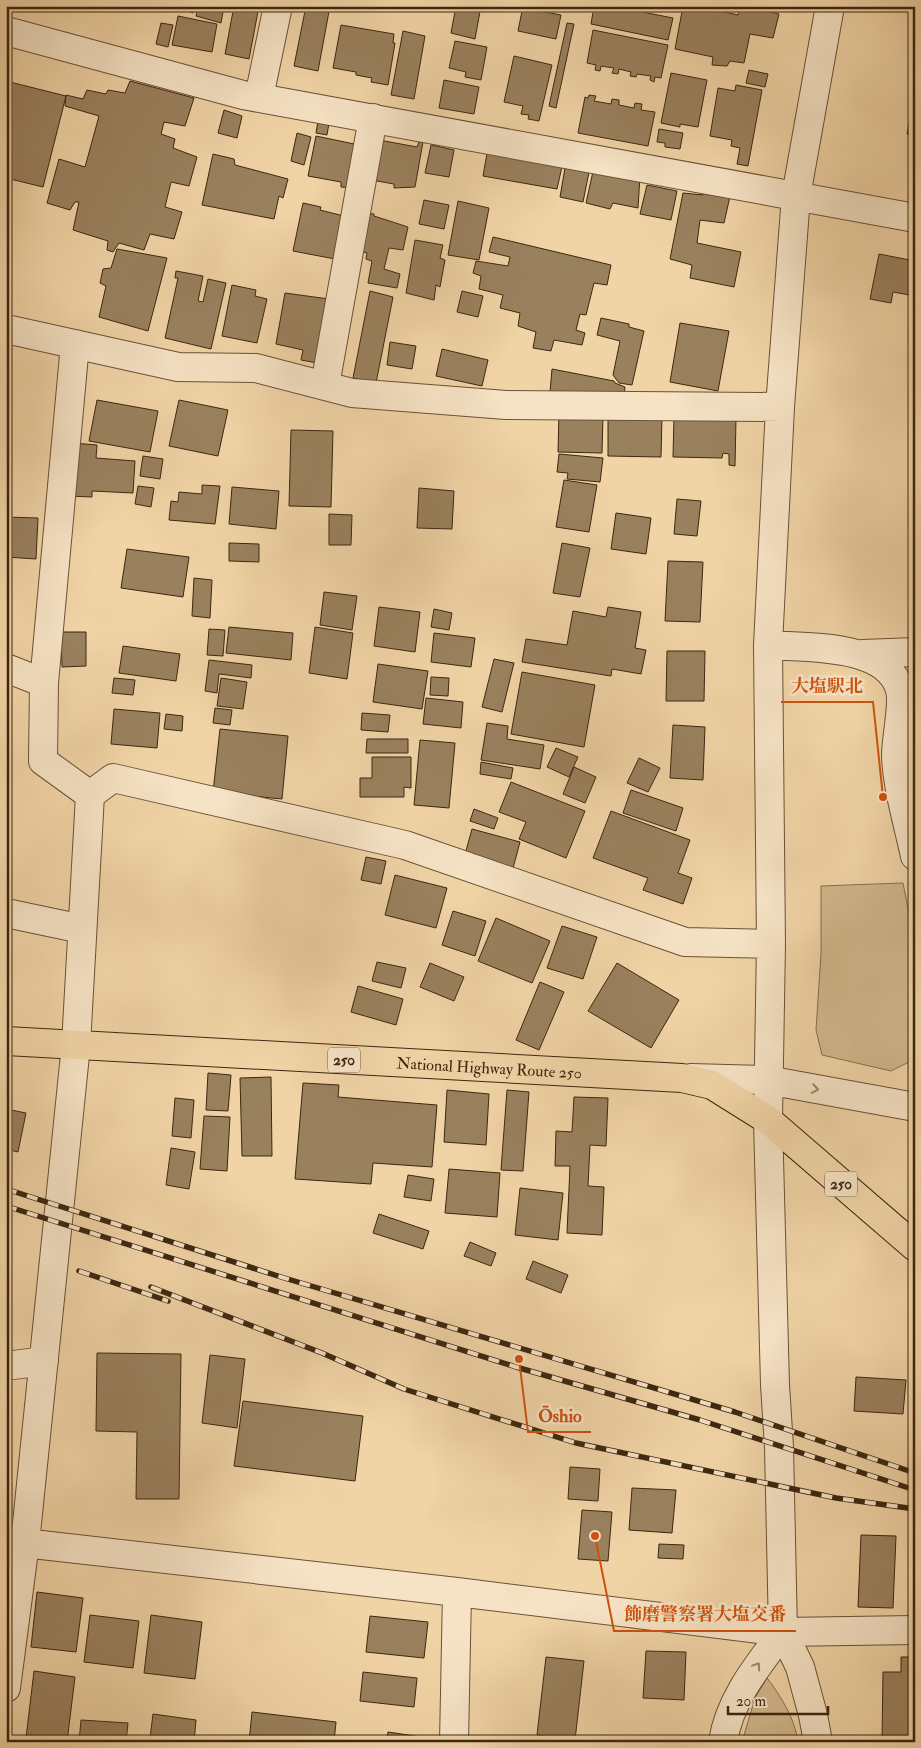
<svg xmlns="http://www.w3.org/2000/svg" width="921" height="1748" viewBox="0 0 921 1748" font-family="'IM FELL Double Pica','Noto Serif JP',serif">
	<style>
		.green { fill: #d2b78c; stroke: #876f4e }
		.building { fill: #9a815e; stroke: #3c2710 }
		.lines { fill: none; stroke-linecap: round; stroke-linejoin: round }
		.minor-casing { stroke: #695236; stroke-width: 30 }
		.highway-casing { stroke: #3c2710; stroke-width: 30 }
		.minor { stroke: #f6e3c5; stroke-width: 28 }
		.highway { stroke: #f1d4a6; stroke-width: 28 }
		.rail-casing { stroke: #3c2710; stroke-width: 5.5 }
		.rail { stroke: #f6e3c5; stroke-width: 4; stroke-dasharray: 11; stroke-linecap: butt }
		.oneway { stroke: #99856a }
		.labels { text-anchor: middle; stroke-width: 5; stroke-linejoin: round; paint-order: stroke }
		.shield { fill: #f6e3c5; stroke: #745f46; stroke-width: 1 }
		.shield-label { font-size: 15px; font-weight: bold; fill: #3c2710 }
		.street-label { font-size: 16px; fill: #3c2710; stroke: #f6e3c5 }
		.leader { fill: none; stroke: #ce520d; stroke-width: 2 }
		.callout-dot { fill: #ce520d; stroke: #f6e3c5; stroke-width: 2 }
		.callout-label { font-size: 18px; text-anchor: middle; font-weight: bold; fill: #ce520d; stroke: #f6e3c5; stroke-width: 5; stroke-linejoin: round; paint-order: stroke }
	</style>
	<rect width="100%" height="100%" fill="#f1d4a6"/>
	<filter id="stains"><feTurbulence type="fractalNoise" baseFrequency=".004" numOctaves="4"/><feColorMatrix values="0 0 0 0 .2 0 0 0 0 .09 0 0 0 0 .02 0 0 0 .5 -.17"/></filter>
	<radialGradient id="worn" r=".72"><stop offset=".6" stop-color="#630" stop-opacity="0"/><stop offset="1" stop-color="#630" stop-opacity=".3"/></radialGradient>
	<path class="green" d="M903,883l12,61v115l-24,12 -69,-16 -6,-25 5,-76v-68z
		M767,1678c14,18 28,41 31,64h-56l13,-44z"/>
	<path class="building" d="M181,6h14l-2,7 -13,-4z
		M198,6h26l-3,17 -25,-7z
		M234,6h25l-10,53 -24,-5z
		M306,6h24l-12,65 -24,-5z
		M456,6h25l-6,33 -24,-6z
		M523,6h18l-1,5 21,4 -5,24 -38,-8z
		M594,6h18l61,12 -5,22 -77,-16z
		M683,6h15l40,9 3,-9h4l34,8 -6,24 -23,-4 -6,29 -14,-2 -3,5 -15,-1 1,-8 -38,-8z
		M178,16l39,8 -5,28 -40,-7z
		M161,23l12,2 -5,22 -12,-3z
		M567,23l7,1 -18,84 -7,-2z
		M341,25l53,9 -1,9h2l-7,42 -17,-3 1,-4 -16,-3v-3l-23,-4z
		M593,30l75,15 -7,33 -6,-1 -1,5 -4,-2 1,-4 -14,-2 -1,3 -6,-1 1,-4 -12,-3 -1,5 -6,-1 2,-5 -13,-2 -1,5 -5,-1 1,-5 -9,-2z
		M403,31l22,5 -11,63 -23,-4z
		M455,41l32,6 -6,33 -16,-3 1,-5 -17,-4z
		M514,56l38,9 -13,56 -11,-2 1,-4 -8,-1 2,-8 -19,-4z
		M749,70l19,4 -3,13 -19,-4z
		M671,73l36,7 -9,47 -18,-3v3l-19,-4z
		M444,80l35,7 -5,27 -35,-6z
		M6,81l60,15 -23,91 -37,-9z
		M130,81l64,17 -9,28 -21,-4 -3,12 14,5 -2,9 24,9 -8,29 -18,-4 -6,25 17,5 -8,27 -24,-5 -6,16 -25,-7 -6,9 -6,-2 1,-9 -35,-11 6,-28h-4l-5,8 -23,-7 12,-44 26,8 14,-51 -34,-10 1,-11 17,4 4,-9 19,4 2,-4 17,3z
		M736,85l26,5 -14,76 -11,-2 3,-16 -9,-2 1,-6 -22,-4 8,-48 17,3z
		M915,94v42l-8,-2z
		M589,95l7,1 -2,5 17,3 1,-5 7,1v5l15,3 1,-5 7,1 -1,6 14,2 -7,34 -70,-13 7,-36 3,1z
		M224,110l18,6 -5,22 -19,-5z
		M318,121l11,2 -2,12 -11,-2z
		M659,129l24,4 -3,16 -15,-2v-4l-8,-1z
		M297,133l14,4 -7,28 -13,-4z
		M316,136l43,9 -7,43 -11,-1v-5l-33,-6z
		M379,140l38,7 2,-5h4l-8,45 -21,1v-4l-23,-4z
		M431,145l23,5 -5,27 -24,-4z
		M488,148l75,14 -6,27 -74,-13z
		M213,154l21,5 1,6 53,14 -5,19 -4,-2 -5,23 -72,-14z
		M566,162l24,5 -7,35 -23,-5z
		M594,167l46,9 -2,32 -25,-5 -3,6 -24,-6z
		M647,185l30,6 -6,29 -31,-6z
		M705,188l26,4 -7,31 -24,-3 -3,23 44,9 -7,35 -44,-9 2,-13 -22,-6 13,-66 20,2z
		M424,200l25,5 -5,24 -25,-5z
		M458,201l31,7 -10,52 -31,-5z
		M303,203l18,4 -1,3 24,6 -9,43 -42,-8z
		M367,213l7,1v2l34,11 -5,23 -14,-2 -5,21 16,5 -3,14 -29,-5 4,-22 -6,-2 1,-6 -7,-2z
		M493,237l118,28 -4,20 -13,-2 -8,32 -6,-1 -4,16 9,3 -3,12 -28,-5 -3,11 -18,-3 3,-16 -18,-6 2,-13 -20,-5 3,-13 -24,-6 2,-13 -8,-3 3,-12 32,5 2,-9 -21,-5z
		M415,240l28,5 -3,13 5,2 -5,27 -4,-2 -2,15 -28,-7z
		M117,249l50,9 -19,73 -49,-14 7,-31 -6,-3 3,-14 8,-1z
		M879,254l36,7v35l-22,-4 -2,11 -21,-4z
		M176,271l27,5 -5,25 5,1 5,-23 18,4 -15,66 -46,-11 13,-60h-3z
		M232,285l24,5 -1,6 12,3 -10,44 -35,-7z
		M370,291l23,6 -17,86 -23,-5z
		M462,291l21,5 -5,21 -21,-5z
		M285,293l44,6 -12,64 -16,-3 2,-10 -27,-6z
		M601,318l28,6v3l15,4 -12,54 -13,-2 -6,-8 7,-34 -23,-6z
		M680,323l49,8 -11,60 -48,-9z
		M390,342l26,4 -4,23 -25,-4z
		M442,349l46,11 -6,26 -46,-10z
		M552,369l62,12 1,2 10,4 -1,10 -74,-5z
		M97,400l61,11 -8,41 -61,-11z
		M179,400l49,10 -10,46 -49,-10z
		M559,413l44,2 -1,38 -44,-1z
		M608,415l54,1 -1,41 -53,-1z
		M674,417l62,1 -1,48 -6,-1v-11l-6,-1 -1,5 -49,-1z
		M291,430l42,1 -2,76 -42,-1z
		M73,443l24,2 -1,13 39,3 -2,32 -41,-2v6l-23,-1z
		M559,454l44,4 -3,24 -33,-3 1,-6 -11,-1z
		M143,456l20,3 -3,20 -20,-3z
		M564,480l33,5 -8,47 -33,-5z
		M202,485l18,1 -5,38 -46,-4 2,-19 7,1 1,-10 23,2z
		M138,486l16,2 -3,19 -16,-3z
		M232,487l47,4 -3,38 -47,-5z
		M419,488l35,3 -2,38 -35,-1z
		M677,499l24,2 -4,35 -23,-2z
		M616,513l35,5 -5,36 -35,-5z
		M329,514l23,1 -1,30h-22z
		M6,517l32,1 -2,41 -30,-2z
		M229,543l30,1v18l-30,-1z
		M562,543l28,5 -10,49 -27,-4z
		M127,549l62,8 -6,40 -62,-9z
		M668,561l35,1 -3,60 -35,-1z
		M194,578l18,2 -2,38 -18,-2z
		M324,592l33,4 -5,34 -32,-5z
		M379,607l41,5 -5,40 -41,-6z
		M608,607l33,5 -6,36 11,2 -5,24 -29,-5 -1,7 -89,-14 4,-23 41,6 6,-34 33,6z
		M434,609l18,4 -3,17 -18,-3z
		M229,627l64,6 -2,27 -65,-7z
		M315,627l38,6 -6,46 -38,-6z
		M209,629l16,1 -2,26 -16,-1z
		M61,632h25v34l-24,1z
		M434,633l41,5 -4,29 -40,-5z
		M123,646l57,8 -4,27 -57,-8z
		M667,651h38l-1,50h-38z
		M494,659l20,4 -12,49 -20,-5z
		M209,660l43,5 -1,13 -32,-4 -2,19 -12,-2z
		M378,664l50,7 -6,38 -49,-7z
		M522,672l73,13 -11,62 -73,-13z
		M431,677l18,1 -1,18 -18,-1z
		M114,678l21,2 -2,15 -21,-2z
		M221,678l26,4 -4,27 -26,-3z
		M426,698l37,4 -2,26 -38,-4z
		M215,708l17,2 -2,15 -17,-2z
		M114,709l46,4 -3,35 -46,-4z
		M362,713l28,2 -2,17 -27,-2z
		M166,714l17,2 -1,15 -18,-2z
		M487,723l21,3 -1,13 37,6 -4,24 -59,-9z
		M673,725l32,2 -2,53 -33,-2z
		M220,729l68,7 -6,63 -69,-7z
		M367,739h41v14h-42z
		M420,740l35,3 -6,65 -35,-3z
		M556,748l22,9 -9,20 -22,-10z
		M372,757h39v31l-7,-1v10h-44v-19h12z
		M639,758l21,10 -12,24 -21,-9z
		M481,762l32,6 -2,11 -31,-5z
		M574,767l22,10 -11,26 -22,-9z
		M511,782l74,29 -19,47 -47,-19 7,-17 -27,-10z
		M631,790l52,18 -7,23 -53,-18z
		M474,809l24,9 -4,11 -24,-8z
		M611,811l79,29 -12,33 14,5 -9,26 -40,-14 5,-12 -55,-20z
		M472,829l48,13 -8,30 -48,-14z
		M366,857l20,4 -5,23 -20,-4z
		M395,875l52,13 -11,40 -51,-13z
		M453,911l33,10 -11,35 -33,-11z
		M496,918l54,23 -18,42 -54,-22z
		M562,926l35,11 -14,42 -36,-11z
		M377,962l29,6 -5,20 -29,-7z
		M430,963l34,14 -10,24 -34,-14z
		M617,963l62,37 -28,48 -63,-37z
		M540,982l24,10 -25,58 -23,-10z
		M358,986l45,13 -7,26 -45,-13z
		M208,1073l23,2 -3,36 -22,-1z
		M271,1077l1,79h-30l-2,-78z
		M303,1083l36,2 -1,12 99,8 -5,62 -59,-4 -2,21 -76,-5z
		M447,1090l42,4 -3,51 -42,-3z
		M507,1090l22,2 -6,79 -22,-1z
		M574,1097l34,1 -2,48 -16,-1 -2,41 16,1 -2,48 -35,-2 3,-67h-15l1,-35 16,1z
		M175,1098l19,2 -3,38 -19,-2z
		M6,1109l20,4 -8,39 -12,-3z
		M204,1116l26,1 -3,54 -27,-2z
		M171,1148l24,4 -6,37 -23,-4z
		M449,1169l51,4 -3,44 -52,-4z
		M408,1175l26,4 -3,22 -27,-4z
		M520,1188l43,5 -5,47 -43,-5z
		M379,1214l50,17 -6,18 -50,-16z
		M470,1242l26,11 -5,13 -27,-10z
		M533,1261l35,14 -7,18 -35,-14z
		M97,1353l84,1 -2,145h-43l1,-67 -41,-1z
		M210,1355l35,4 -8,69 -35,-5z
		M856,1377l50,3 -3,34 -49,-3z
		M243,1401l120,15 -8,65 -121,-15z
		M915,1407v32h-3z
		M570,1467l30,2 -2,32 -30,-2z
		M632,1488l44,2 -4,43 -43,-3z
		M582,1510l30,2 -4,49 -30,-2z
		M861,1535l35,1 -3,72 -35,-1z
		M659,1544l25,1 -1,14 -25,-1z
		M37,1592l46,6 -7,54 -45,-5z
		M90,1615l49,6 -6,47 -49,-6z
		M151,1615l51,7 -7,57 -51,-6z
		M370,1616l58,6 -4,36 -58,-6z
		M646,1651l40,1 -2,48 -41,-2z
		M546,1657l38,4 -9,79 -38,-5z
		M901,1657h14v85h-33l1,-70h18z
		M34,1671l41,6 -8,65 -41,-4z
		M363,1672l54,6 -3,29 -54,-6z
		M252,1712l84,10 -2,20h-85z
		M153,1714l43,6 -2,22h-59v-6l15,2z
		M81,1720l47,3 -2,19h-47z
		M388,1732l41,6v4h-43z"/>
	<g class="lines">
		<g class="minor-casing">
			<path id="minor" d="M6,31l237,64 672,123
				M259,97l19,-91
				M6,329l172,38 78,1 96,25 154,12 274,2
				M325,385l48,-267
				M768,645c38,3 120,-2 132,45 4,15 -4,47 -4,65 1,33 12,68 19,101
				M863,654l52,-2
				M6,668l38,15 -1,78 47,34 23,-17 292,67 280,97 86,2
				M44,683l31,-339
				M6,913l76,16
				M691,1078l76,2 148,27
				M6,1366l38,-5
				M6,1541l451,51 326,40 132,-2
				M6,1688l19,-145 51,-498 14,-250
				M454,1742l3,-150
				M723,1742c6,-42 35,-77 60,-110
				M818,1742l-5,-27 -13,-48 -17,-35 -4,-185 -4,-62 -7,-265 3,-176 -3,-299 12,-238 16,-211 34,-190"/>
		</g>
		<g class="highway-casing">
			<g id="highway">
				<path id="s1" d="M6,1041l676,37 30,7 56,35 147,127"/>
			</g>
		</g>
		<use href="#minor" class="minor"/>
		<use href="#highway" class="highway"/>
		<g class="rail-casing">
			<path id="rail" d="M6,1189l275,88 454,135 180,61
				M6,1206l510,161 184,53 215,70
				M79,1271l89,30
				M151,1287l171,66 82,36 172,54 260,55 79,11"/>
		</g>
		<use href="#rail" class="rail"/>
	</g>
	<defs><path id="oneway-chevron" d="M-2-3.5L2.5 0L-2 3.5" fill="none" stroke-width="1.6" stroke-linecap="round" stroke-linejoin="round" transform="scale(1.25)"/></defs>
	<g class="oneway">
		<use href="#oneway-chevron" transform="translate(815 1089) rotate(10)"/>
		<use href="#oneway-chevron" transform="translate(757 1666) rotate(-56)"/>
	</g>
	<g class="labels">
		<g class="shield">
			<rect x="328" y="1047.5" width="32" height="25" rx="4"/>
			<rect x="825" y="1171.5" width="32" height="25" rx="4"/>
		</g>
		<g class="shield-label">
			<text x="344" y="1065">250</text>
			<text x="841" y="1189">250</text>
		</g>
		<g class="street-label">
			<text dy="6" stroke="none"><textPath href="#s1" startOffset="484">National Highway Route 250</textPath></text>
		</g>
	</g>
	<path class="leader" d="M883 797L873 702H781M519 1359L528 1432H591M595 1536L614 1631H796"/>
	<g class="callout-dot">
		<circle cx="883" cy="797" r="5"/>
		<circle cx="519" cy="1359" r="5"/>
		<circle cx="595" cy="1536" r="5"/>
	</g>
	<g class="callout-label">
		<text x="827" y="692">大塩駅北</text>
		<text x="560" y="1422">Ōshio</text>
		<text x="705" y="1620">飾磨警察署大塩交番</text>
	</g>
	<rect width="921" height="1748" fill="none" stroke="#f1d4a6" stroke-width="25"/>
	<rect x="8" y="8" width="906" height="1733" fill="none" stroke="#3c2710" stroke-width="2.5"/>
	<rect x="12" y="12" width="896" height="1723" fill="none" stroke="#3c2710"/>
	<path d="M728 1706v8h100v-8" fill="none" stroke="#3c2710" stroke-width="2.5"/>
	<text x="736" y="1706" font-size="15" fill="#3c2710" stroke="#f6e3c5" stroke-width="4" paint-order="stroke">20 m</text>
	<rect width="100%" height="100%" filter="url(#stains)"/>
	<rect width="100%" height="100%" fill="url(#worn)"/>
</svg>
